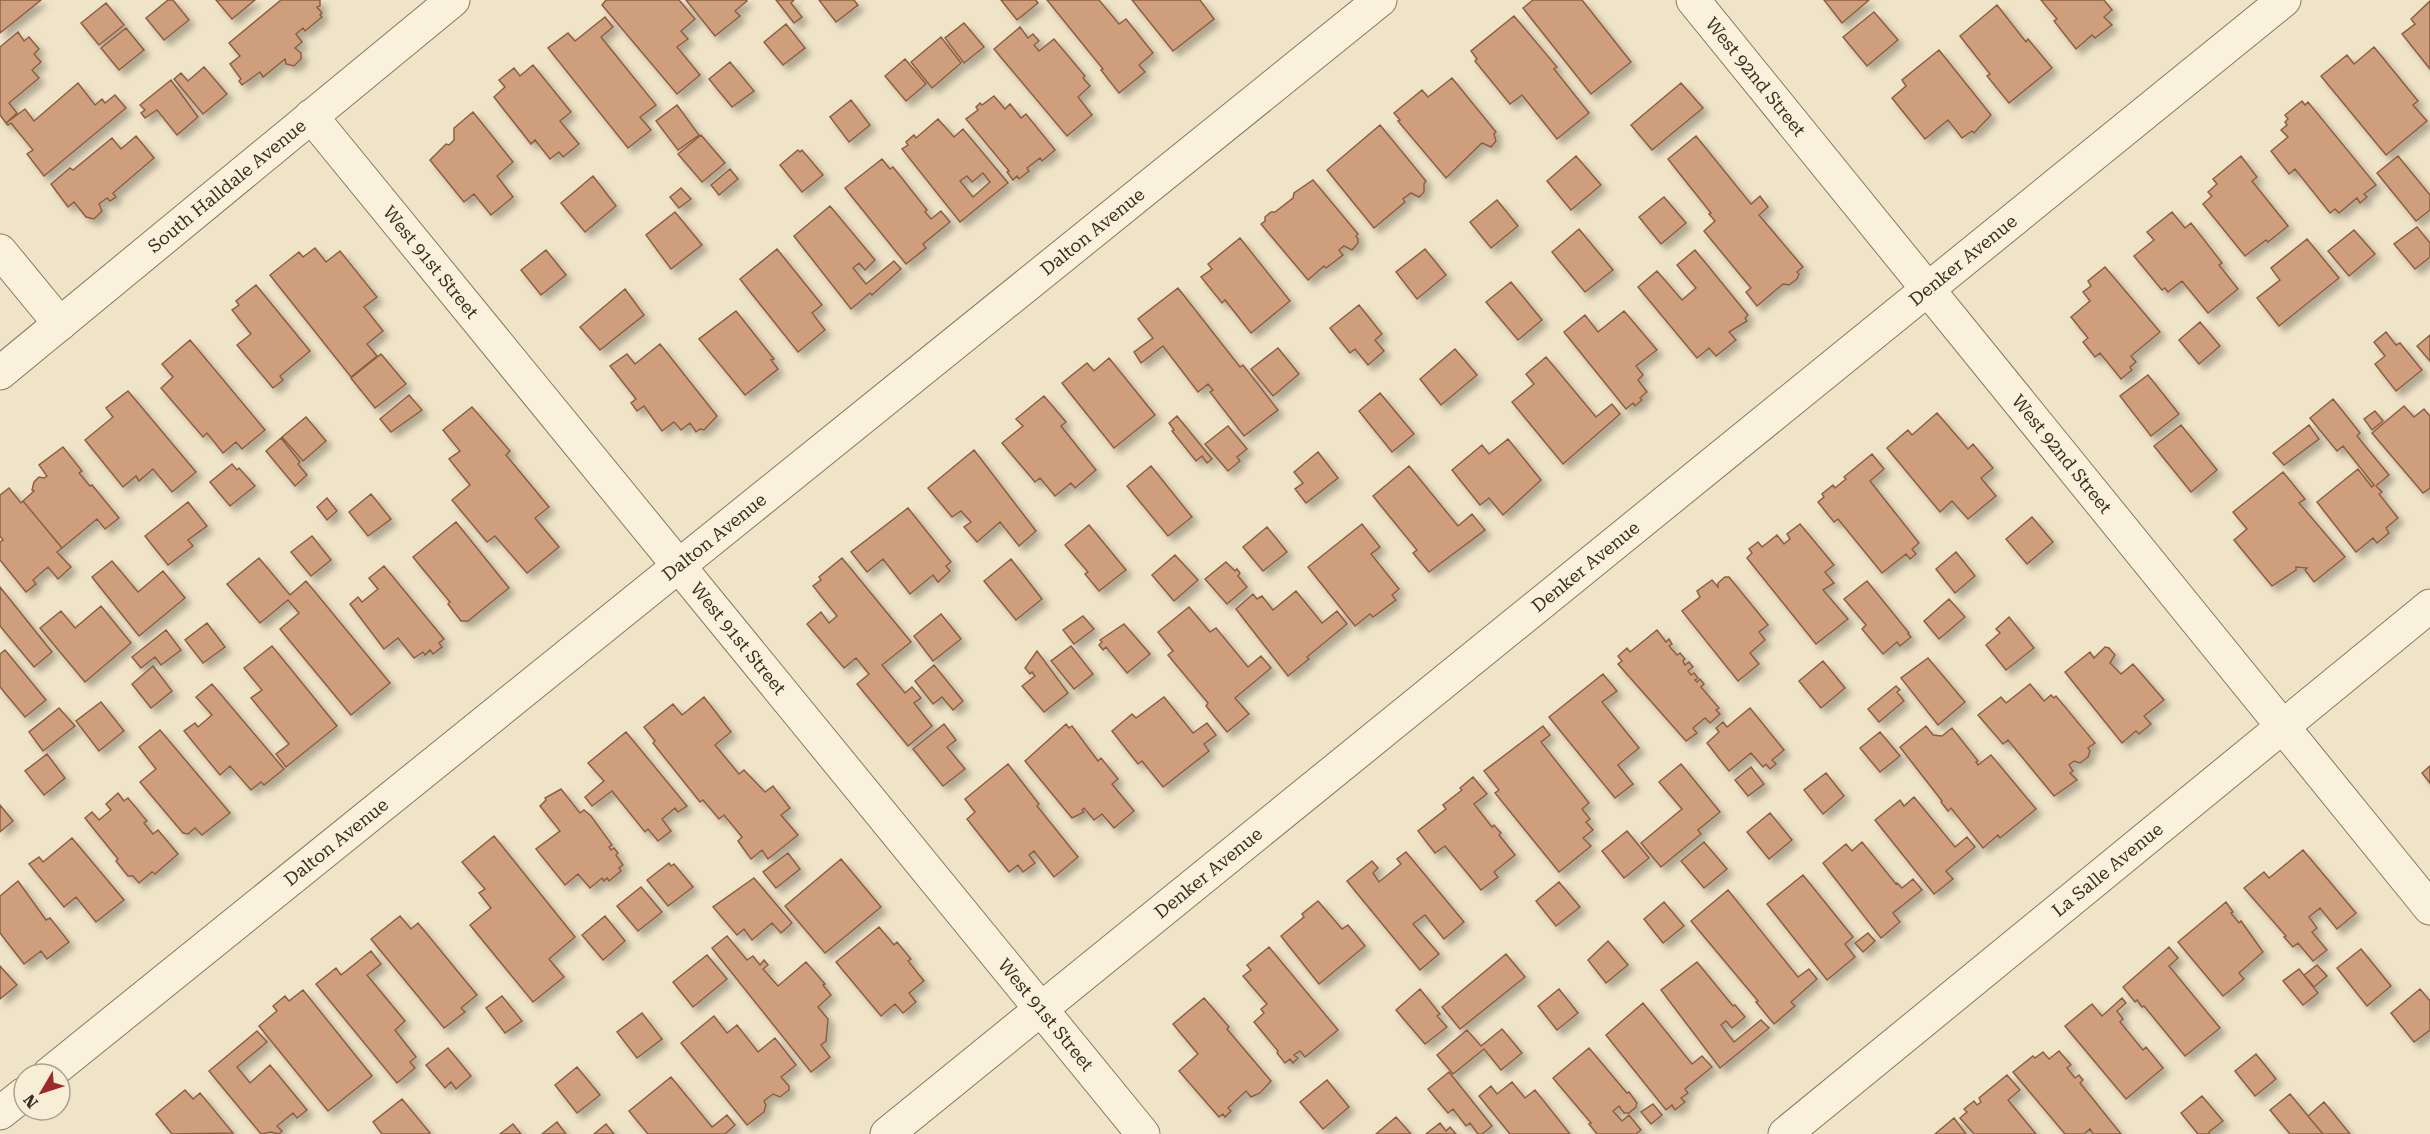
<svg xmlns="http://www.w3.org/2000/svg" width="2430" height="1134" viewBox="0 0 2430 1134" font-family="'Roboto Serif',serif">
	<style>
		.building { fill: #cf9f7d; stroke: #8d5f41; stroke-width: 1.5; fill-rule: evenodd; filter: url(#shadow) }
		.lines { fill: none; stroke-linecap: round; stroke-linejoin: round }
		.minor-casing { stroke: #8d765c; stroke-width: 35 }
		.tertiary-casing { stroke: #8d765c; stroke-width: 35 }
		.minor { stroke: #faf1dc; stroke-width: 33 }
		.tertiary { stroke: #faf1dc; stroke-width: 33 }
		.labels { text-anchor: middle; stroke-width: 4.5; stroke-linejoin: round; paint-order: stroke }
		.street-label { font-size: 18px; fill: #3d2e20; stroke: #f7eed8 }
	</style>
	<defs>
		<filter id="shadow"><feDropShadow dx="5.5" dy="5.5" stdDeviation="3" flood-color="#0004"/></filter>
	</defs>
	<rect width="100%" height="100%" fill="#f0e4c8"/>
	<path class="building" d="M0,0h41l-41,33z
		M168,0h5l16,20 -25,20 -18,-22z
		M216,0h39l-23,19z
		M281,0h39v6l-3,1 5,6 -2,2 2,2 -17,14 -2,-3 -7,6 6,8 -7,6 6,5v6l-7,7 -8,-2 -1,-5 -22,18 -3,-5 -18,13 -3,-4 2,-2 -11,-15 10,-8 -11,-13z
		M606,0h73l16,19 -14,12 7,8 -11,8 23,28 -23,19 -75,-89z
		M686,0h60l1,1 -12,10 5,5 -25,20z
		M776,0h18l-3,3 11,14 -8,6z
		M819,0h35l4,5 -22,17z
		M1001,0h35l2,3 -21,17z
		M1047,0h52l20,24 7,-5 27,34 -14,12 6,7 -26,21 -18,-23 2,-1z
		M1132,0h68l14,19 -41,32z
		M1533,0h49l49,62 -40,32 -68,-86z
		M1824,0h45l-27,23z
		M2041,0h63l8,10 -8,7 8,8 -17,13 -3,-3 -16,14 -22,-28 3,-2z
		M2430,1v68l-28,-35 13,-10 -4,-5z
		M106,3l18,22 -25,20 -18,-22z
		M1997,5l29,37 2,-3 24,29 -43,35 -22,-27 3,-2 -30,-38z
		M1874,12l24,28 -31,26 -24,-29z
		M1514,16l43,51 -3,2 35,44 -32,26 -35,-44 -12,9 -35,-43 2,-2 -6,-8z
		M605,17l8,10 -12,10 55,68 -16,12 11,13 -23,18 -80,-100 20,-15 7,8z
		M964,23l20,24 -20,16 -19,-25z
		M786,24l19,24 -22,17 -19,-23z
		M1020,27l8,11 5,-4 6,7 -5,4 5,6 15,-12 31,37 -2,2 7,8 -12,11 14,18 -25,21 -73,-87z
		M126,28l18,22 -25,20 -18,-22z
		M18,32l6,9 5,-4 10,12 -5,5 7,8 -9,8 7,8 -30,25 8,10 -11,10 -6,-8v-68z
		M941,37l20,26 -29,25 -21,-26z
		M2374,47l44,54 -5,4 14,16 -41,34 -65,-79 26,-21 7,9z
		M1939,50l52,65 -17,18 -2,-2 -10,7 -14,-18 -23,19 -33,-41 14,-12 -4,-6z
		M905,59l21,25 -20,17 -21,-25z
		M730,62l24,29 -22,16 -23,-28z
		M533,65l38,47 -11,9 19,23 -16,13 -4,-5 -9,7 -15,-19 -4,4 -37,-47 11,-10 -6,-7 15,-12 6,8z
		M204,67l23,27 -24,20 -29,-35 7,-6 7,8z
		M1452,78l44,54 -2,2 2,7 -5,6 -9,-4 -36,35 -48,-57 2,-1 -6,-7 28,-23 6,7z
		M171,80l27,37 -21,18 -20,-25 -12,8 -4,-5 4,-3 -5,-5z
		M78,83l17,22 7,-6 3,4 10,-8 11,13 -82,68 -17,-22 6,-4 -22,-27 -3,2 -2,-2 19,-14 9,12z
		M1681,83l22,25 -51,42 -21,-25z
		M994,96l11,13 5,-5 11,14 5,-4 29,36 -13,11 -2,-3 -13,10 2,3 -10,8 -2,-3 -4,4 -6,-8 2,-1 -43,-52 12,-9 -2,-3 4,-4 2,2z
		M851,100l19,25 -21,17 -19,-25z
		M2302,101l3,4 3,-3 68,83 -12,9 3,3 -7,6 -3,-5 -18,15 -4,-4 -5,4 -35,-44 -6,5 -18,-23 17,-14 -7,-7 6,-5 -2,-3 3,-3 -3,-4z
		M677,105l22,30 -21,15 -22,-29z
		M473,112l40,50 -16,14 16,21 -22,18 -17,-21 -10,8 -34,-42 16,-16 3,1 5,-5v-12z
		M938,119l16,18 9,-8 45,54 -48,39 -58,-73 6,-4 -2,-3 8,-7 2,3zM983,173l7,9 -17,15 -13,-16 7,-5 5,6z
		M1380,125l46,56 -2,3v8l-5,5 -8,-4 -8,6 2,3 -31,26 -47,-58z
		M701,135l24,28 -23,19 -24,-28z
		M136,136l18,22 -41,35 3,4 -6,4 -3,-3 -8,6 3,7 -8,8 -8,-2 -12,-15 -6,5 -17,-23 19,-16 3,2 39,-32 9,11z
		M1696,136l55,68 9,-8 8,11 -9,8 44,52 -6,5 2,2 -2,5 -8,6 -6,-1 -26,22 -11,-14 5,-4 -47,-57 11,-10 -6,-7 2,-1 -43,-54z
		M798,150l2,2 2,-2 21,25 -21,17 -22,-27z
		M1576,156l25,29 -30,25 -24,-29z
		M2241,156l16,21 -5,4 36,45 -20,16 -2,-2 -21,16 -42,-52 9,-8 -4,-4 9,-8 -4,-5z
		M2398,156l32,39v15l-14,11 -39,-48z
		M882,159l8,10 3,-2 34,43 -2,2 6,7 10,-8 9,11 -27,22 3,4 -20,16 -61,-76z
		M730,169l8,10 -19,16 -8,-10z
		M593,176l23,30 -31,26 -24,-29z
		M1313,180l45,54 -2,2 2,3v4l-6,7 -8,-4 -5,4 4,5 -17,13 -2,-2 -16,14 -47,-56 4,-3v-4l6,-5h4l18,-14 1,-5z
		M681,188l10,11 -12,9 -9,-11z
		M1664,197l22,26 -25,21 -22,-27z
		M1497,200l21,26 -27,22 -21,-26z
		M830,206l45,54 -10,10 -6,-7 -6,5 13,16 28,-23 7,8 -29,26 -2,-2 -19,16 -57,-73z
		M675,212l27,33 -31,24 -25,-34z
		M2172,212l13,16 6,-5 31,40 -3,2 19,24 -30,24 -26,-32 -14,11 -3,-4 -3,2 -28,-34 20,-16 -7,-8z
		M2417,227l13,16v14l-15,12 -21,-25z
		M1579,229l34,41 -28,22 -33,-40z
		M2354,230l21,24 -26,22 -21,-25z
		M1240,238l50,63 -39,32 -26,-33 -3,3 -21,-26 11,-8 -4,-5z
		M2307,239l32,39 -60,48 -22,-28 23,-18 -9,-12z
		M315,248l11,14 14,-11 37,46 -13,10 19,24 -16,13 10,12 -26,21 -81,-102 29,-23 4,5z
		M777,249l45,56 -10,8 13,17 -27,22 -58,-73z
		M1425,249l21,26 -29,24 -21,-27z
		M546,250l20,25 -25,20 -20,-25z
		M1695,250l53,65 -3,3 2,3 -18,11 7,8 -20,16 -7,-8 -12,10 -59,-71 19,-16 25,29 14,-12 -19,-23z
		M2105,267l55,65 -29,24 5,6 -6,5 2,3 -11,9 -21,-26 -5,4 -12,-15 5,-4 -17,-21 19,-16 -7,-9 8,-6 -3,-5z
		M1511,282l31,38 -24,20 -32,-38z
		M256,285l54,66 -30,25 3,4 -10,8 -36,-43 14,-11 -19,-24 7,-5 -3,-4z
		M1178,288l62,79 3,-2 35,45 -34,26 -34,-44 3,-2 -5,-6 -10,8 -35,-46 -22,17 -7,-11 19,-14 -15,-19z
		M625,289l19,26 -44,35 -20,-23z
		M1359,305l23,29 -7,6 9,11 -16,14 -13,-16 -5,4 -20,-25z
		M736,311l38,48 -3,1 7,9 -33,26 -46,-56z
		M1624,311l33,39 -21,16 7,9 -5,5 9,12 -7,6 2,2 -7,6 -2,-3 -7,6 -62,-77 21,-17 13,17z
		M2200,322l20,24 -21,18 -20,-24z
		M2386,332l10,13 4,-2 22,27 -26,21 -21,-27 10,-8 -11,-14z
		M2430,335v26l-13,-15z
		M190,340l75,90 -23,19 -6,-7 -13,11 -16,-20 -4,4 -42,-49 12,-11 -11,-13z
		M660,344l57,72 -13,14 -4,-1 -4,3 -6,-9 -9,7 -7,-8 -12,9 -18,-25 -7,5 -6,-8 5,-4 -26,-33 17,-12 8,10z
		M1278,348l21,26 -26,22 -22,-27z
		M1455,349l22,26 -36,30 -21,-26z
		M381,354l25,30 -31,24 -24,-30z
		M1546,357l50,60 16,-13 8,10 -57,50 -51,-62 22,-18 -8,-10z
		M1109,358l46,57 -41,33 -52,-65 25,-20 7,8z
		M2148,375l31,39 -28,22 -31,-40z
		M128,391l68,81 -24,20 -19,-23 -14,12 -3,-5 -13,11 -38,-47 28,-23 -7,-9z
		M1380,393l34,41 -22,18 -33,-41z
		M409,395l13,15 -31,22 -11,-13z
		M1044,396l22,26 -5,4 35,44 -21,18 -4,-5 -16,13 -15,-18 -5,4 -33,-39 21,-17 -7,-7z
		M2333,399l27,34 -3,3 32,39 -13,11 6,6 -3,2 19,24 -12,10 3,5 -12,10 -4,-5 -17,14 -39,-50 41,-33 14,18 2,-2 -31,-39 -6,5 -27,-33z
		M2404,406l10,11 10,-8 6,7v72l-7,5 -51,-60z
		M472,407l38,44 -4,4 43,52 -14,11 24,29 -32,26 -32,-37 -8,6 -35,-42 18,-15 -21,-26 11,-8 -17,-21z
		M2375,411l8,10 -11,9 -8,-11z
		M1937,413l31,36 5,-5 20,24 -12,10 15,18 -28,23 -16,-18 -12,11 -53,-64 21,-18 4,5z
		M1177,416l35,43 -5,4 -5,-7 -6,5 -24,-30 2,-1 -5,-7z
		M306,417l20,24 -23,20 -21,-24z
		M2181,425l36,45 -26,22 -37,-46z
		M2309,425l10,14 -35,26 -11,-12z
		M1228,426l19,23 -10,8 3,4 -12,10 -23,-27z
		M281,438l19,24 -2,2 9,11 -12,11 -29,-35z
		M1508,439l33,41 -38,35 -14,-17 -9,7 -28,-35 30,-25 7,9z
		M63,447l19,24 -3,2 11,13 2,-1 27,33 -14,11 -8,-10 -35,29 -39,-47 11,-10 -2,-1 2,-8 5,-5 5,1 3,-2 -8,-11z
		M974,450l62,81 -17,15 -19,-24 -23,20 -13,-15 7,-5 -10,-11 -9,6 -24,-29z
		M1318,452l20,26 -32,25 -11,-14 8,-6 -9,-11z
		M1872,454l12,15 -14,12 49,62 -7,6 4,5 -6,5 -4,-5 -24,19 -44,-54 -4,3 -16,-20 6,-5 -2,-3 11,-9 2,3 11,-9 -2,-2z
		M232,464l5,6 2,-2 16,18 -25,20 -20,-24z
		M1151,466l41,51 -24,19 -41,-50z
		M1409,466l49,60 14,-12 13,16 -56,42 -16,-19 4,-3 -44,-54z
		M2283,472l22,27 -6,4 46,54 -31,25 -9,-12 2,-2 -11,-1v3l-24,16 -38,-46 13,-11 -14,-17z
		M9,488l12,15 2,-2 39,47 -5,4 14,15 -13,12 -10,-12 -15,13 3,4 -10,8 -26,-32v-18l3,-2 -3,-4v-41z
		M371,494l20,25 -23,17 -19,-24z
		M327,498l10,13 -10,9 -10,-13z
		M188,502l19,24 -19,14 5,6 -25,19 -23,-29z
		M908,508l43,54 -5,4 4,5 -12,11 -5,-7 -23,19 -27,-35 -16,13 -16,-20z
		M2032,517l21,25 -26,22 -21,-25z
		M456,522l53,66 -41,33h-7l-13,-17 2,-2 -37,-45z
		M1362,524l18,23 -9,7 28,35 -7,6 4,5 -23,17 -3,-3 -15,12 -47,-59z
		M1800,524l34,41 -9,7 9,11 -11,7 25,29 -32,25 -69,-86 5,-5 -3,-4 9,-7 4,5 15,-12 7,9 6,-5 -3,-5z
		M1089,525l37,45 -27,21 -14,-17 3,-2 -23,-27z
		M1267,527l20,25 -24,19 -20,-24z
		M312,536l19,24 -20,16 -20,-24z
		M1956,552l19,24 -20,17 -19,-24z
		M1175,555l23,25 -24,21 -22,-26z
		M259,558l31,37 16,-14 84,102 -39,32 -71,-86 19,-16 -11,-13 -28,23 -33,-39z
		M842,558l69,84 -29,23 23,28 7,-6 9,11 -7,5 18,23 -24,20 -51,-62 12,-10 -13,-16 -12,10 -37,-44 14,-12 8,11 8,-7 -24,-30 8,-6 -2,-3z
		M1011,559l31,40 -26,21 -32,-39z
		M112,561l26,31 25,-21 22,27 -46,38 -47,-59z
		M1226,562l9,9 2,-2 3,4 -2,3 9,11 -20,17 -22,-25z
		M384,566l60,73 -5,4 3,4 -9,7 -3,-4 -5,5 -2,-3 -9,6 -16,-20 -14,11 -34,-45 8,-7 4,5 16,-13 -9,-11z
		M1725,577h4l39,48 -9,7 6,8 -15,13 9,11 -21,17 -56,-70 18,-14 -3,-6 15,-11 6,7v-4z
		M1867,581l42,52 -1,1 3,3 -11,9 -3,-4 -14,12 -21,-25 4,-4 -22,-26z
		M0,587l52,65 -18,15 -34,-41z
		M1296,591l26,32 15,-12 10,13 -40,33 2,2 -21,17 -52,-67 17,-15 4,5 5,-3 11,14z
		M1949,599l16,18 -26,22 -15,-18z
		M101,606l30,37 -46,39 -45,-54 21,-17 14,17z
		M1189,607l21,25 6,-4 32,39 13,-11 10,12 -36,30 14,16 -22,18 -21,-26 2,-3 -40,-48 5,-4 -15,-19z
		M941,614l20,25 -28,22 -19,-25z
		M1083,616l11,13 -20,15 -11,-14z
		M2009,617l25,31 -28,22 -20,-25 14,-12 -4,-4z
		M207,623l18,24 -22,16 -18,-23z
		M1124,624l26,30 -23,19 -21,-26 -3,3 -4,-5 3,-3 -2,-2z
		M166,630l15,20 -20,15 -6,-8 -14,11 -9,-11z
		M1657,630l9,12 3,-3 3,5 -3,2 8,9 3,-2 5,6 -2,2 2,4 4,-3 4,5 -5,4 3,4 3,-2 4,5 -3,2 2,2 3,-3 4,5 -3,3 18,21 -3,2 4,4 -10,9 -5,-5 -12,10 4,5 -11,8 -68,-77 4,-3 -4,-5 9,-8 3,4z
		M272,646l65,80 -51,41 -10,-13 13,-10 -38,-46 11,-8 -18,-22z
		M1071,646l22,28 -19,15 -23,-28z
		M2105,647l4,1 6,7 -5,8 11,11 12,-10 31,36 -20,16 7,8 -12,10 -3,-3 -14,12 -57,-71 25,-20 4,6z
		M5,650l41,50 -21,17 -25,-30v-33z
		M1037,651l31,42 -24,19 -22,-26 13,-10 -3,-4 -2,2 -5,-6z
		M1928,658l37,44 -27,23 -37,-47z
		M1823,661l22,27 -24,20 -22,-27z
		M934,665l29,36 -10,9 -11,-13 -9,7 -18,-23z
		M153,666l19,25 -21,17 -19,-24z
		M1603,674l14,17 -15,11 37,46 -21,17 15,19 -18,14 -66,-81z
		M212,684l72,85 -20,16 -3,-3 -10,8 -21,-24 -10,9 -36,-44 11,-8 3,4 14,-12 -16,-18z
		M2030,684l14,17 7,-6 3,3 2,-2 39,47 -7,5 2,3 -2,6 -8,6 -6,-2 -5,4 4,6 -3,2 7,7 -23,16 -46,-56 -5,4 -25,-29 23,-18 5,6z
		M1896,686l4,4 -3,2 7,9 -25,21 -11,-13z
		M704,697l27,35 -16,13 24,29 5,-4 21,22 8,-6 17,22 -9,7 17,20 -30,24 -6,-9 -11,9 -13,-18 4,-4 -18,-22 -5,4 -16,-19 -3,2 -47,-59 2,-2 -11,-14 29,-23 9,11z
		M1164,697l29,36 14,-10 9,12 -12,9 5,7 -46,36 -21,-26 -4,3 -26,-33 20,-17 4,4z
		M101,702l23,29 -25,20 -23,-30z
		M59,708l16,18 -32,25 -14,-19z
		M1750,708l34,42 -12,10 4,4 -6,5 -4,-5 -3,3 -12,-14 -22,18 -22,-28 12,-11 -3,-4 7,-6 4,5z
		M944,724l12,16 -9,7 18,22 -22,17 -30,-37z
		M1066,724l3,4 3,-2 26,35 3,-3 17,21 -6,5 22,27 -20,17 -12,-14 -8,6 -10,-12 -2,2 2,2 -12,6 -47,-57z
		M1543,726l7,9 -9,7 48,61 -7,6 8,10 -4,3 7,8 -10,8 8,8 -32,26 -64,-79 4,-3 -15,-19z
		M1926,726l7,9 9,1 10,-8 26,33 -2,1 2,3 13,-10 45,54 -36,29 -2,-3 -15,13 -32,-40 -3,3 -7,-9 1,-1 -42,-54z
		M160,730l70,83 -28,22 -7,-7 -7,6 -5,-1 -43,-51 16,-13 -17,-22z
		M626,732l61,74 -9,6 -3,-4 -13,11 9,12 -13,10 -10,-12 -3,3 -33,-41 -20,15 -7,-9 19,-16 -16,-18z
		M1880,732l20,24 -20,16 -20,-24z
		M47,754l18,24 -21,17 -19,-24z
		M1008,764l31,40 -2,2 41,51 -24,20 -20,-26 -5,4 6,8 -12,9 -5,-7 -9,7 -42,-53 8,-7 -10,-13z
		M1681,764l39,48 -22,18 3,4 -40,33 -20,-24 41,-34 -23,-27z
		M2430,766v17l-8,-10z
		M1751,767l13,17 -16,12 -13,-16z
		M1826,773l18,23 -21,18 -19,-24z
		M1473,777l14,17 -13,10 18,23 2,-2 7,8 -2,2 16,20 -21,17 4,5 -17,13 -36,-44 -10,7 -17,-22 28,-22 -3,-4 19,-15 -2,-2z
		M561,789l19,24 4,-3 7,6 21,29 -3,2 2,3 3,-2 4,5 -2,2 7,10 -4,3 2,3 -12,10 -2,-3 -3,3 -2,-3 -12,10 -12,-14 -13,11 -29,-36 24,-18 -20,-25 6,-6 -1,-2z
		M118,793l6,8 4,-3 19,23 -3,2 9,11 5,-4 20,24 -23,20 -3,-2 -13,11 -6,-7h-5l-12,-15 2,-2 -33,-41 7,-6 7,8 12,-10 -5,-6z
		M1914,797l41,50 12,-10 8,10 -29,24 7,8 -19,15 -59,-74 25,-20 4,6z
		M0,805l13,16 -13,11z
		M1770,813l22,27 -23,19 -22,-27z
		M1627,831l22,27 -25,20 -22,-27z
		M494,836l81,101 -26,22 15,18 -31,25 -63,-77 21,-17 -12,-15 6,-4 -23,-27z
		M72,838l52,62 -28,22 -20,-25 -12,10 -35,-43 10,-7 4,5z
		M1704,842l23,27 -23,19 -23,-27z
		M1862,842l34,42 1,-1 5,5 11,-9 9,11 -29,23 7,9 -19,16 -58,-75 23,-19 6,7z
		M2303,850l53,63 -19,16 -17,-21 -11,9 8,11 -5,4 15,18 -14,11 -15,-18 -5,4 -9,-10 2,-1 -42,-48 20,-16 5,6z
		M1406,852l58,70 -20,17 -19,-24 -12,9 26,30 -19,16 -73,-89 25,-20 6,7 -5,5 6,9 22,-18 -4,-5z
		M788,853l12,16 -24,19 -13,-16z
		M841,859l40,48 -56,46 -40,-47z
		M669,863l2,3 3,-2 19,23 -25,19 -21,-26z
		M1803,875l50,62 -8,7 10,13 -28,23 -60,-76z
		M754,878l38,45 -11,10 -9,-10 -20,17 -8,-11 -7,6 -24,-28z
		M18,881l28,39 4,-2 19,24 -22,17 -6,-8 -17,13 -24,-31v-37z
		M1559,882l21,25 -24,19 -20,-25z
		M641,887l21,25 -24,19 -21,-25z
		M1728,890l70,87 11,-8 8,10 -26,23 4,4 -21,18 -18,-22 2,-1 -67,-80z
		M1318,901l24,28 6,-4 17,21 -46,38 -38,-48 23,-19 -2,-3z
		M1664,902l20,24 -21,17 -19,-24z
		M2226,902l7,10 -2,1 8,10 2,-2 22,31 -24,21 5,6 -21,17 -45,-54z
		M400,916l11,13 7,-6 59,72 -16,13 4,4 -21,16 -73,-89z
		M605,916l20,25 -22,19 -21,-25z
		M879,927l15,18 3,-3 14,17 -3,2 16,20 -15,12 7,9 -13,11 -8,-9 -14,12 -45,-54z
		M1868,933l7,8 -12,11 -8,-9z
		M727,936l20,24 6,-4 7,9 4,-5 4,5 -5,4 15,17 28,-24 19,22 -2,1 8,10 -13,12 10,12 -2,22 -5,4 9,12 -19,15 -99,-124z
		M1608,941l20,24 -22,18 -18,-23z
		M1269,947l69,83 -33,27 -5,-6 -6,4 4,3 -5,5 -3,-4 -5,4 -8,-10 1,-2 -24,-29 10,-9 -3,-4 6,-5 -24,-28 8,-6 -4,-5z
		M2169,947l9,11 -9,8 51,62 -35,28 -41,-50 -2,1 -5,-7 -2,2 -12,-15z
		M2361,949l30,37 -24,20 -30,-38z
		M371,951l10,13 -14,11 38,46 -10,9 21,27 -6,5 5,6 -18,15 -81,-99 20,-16 5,7z
		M1506,954l19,23 -65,52 -18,-22z
		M707,955l20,24 -34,28 -20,-25z
		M1697,962l36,44 2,-1 10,12 -13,11 -6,-7 -5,4 13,17 27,-22 8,8 -49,40 -59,-78z
		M2317,965l10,11 -13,11 -10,-12z
		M0,966l17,19 -17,14z
		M2299,969l19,24 -15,12 -20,-24z
		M1420,989l20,25 -3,2 10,11 -22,17 -29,-34z
		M1559,989l19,24 -21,17 -19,-24z
		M2420,989l10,12v29l-16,12 -23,-29z
		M303,990l69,86 -44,35 -69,-85 18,-15 -4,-5 12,-10 4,5z
		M502,996l20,25 -17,12 -19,-25z
		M1204,998l25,29 -2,2 44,52 -11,12 -9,4 -5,-6 -18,17 3,3 -6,6 -2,-3 -4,3 -40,-46 19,-17 -25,-30z
		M2122,998l4,5 -9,8 6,8 -3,3 23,28 3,-3 17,21 -37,31 -61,-73 27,-22 10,12z
		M1643,1003l49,61 10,-8 10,11 -27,22 3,4 -7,5 4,4 -10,8 -3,-5 -6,5 -60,-75z
		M642,1013l20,26 -25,19 -20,-26z
		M714,1016l13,17 10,-8 21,27 17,-14 21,27 -15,12 8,9v4l-9,7 -7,-3 -9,7 2,4 -2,7 -17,13 -66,-82z
		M1502,1029l20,24 -21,17 -17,-21 -31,25 -16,-19 30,-25 14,16z
		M257,1031l10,11 -30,25 13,16 20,-18 37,45 -10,8 -4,-5 -16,13 5,5 -3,3 -8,-2 -10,2 -52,-63z
		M448,1048l23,28 -15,13 -5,-7 -6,6 -19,-23z
		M1589,1048l38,45 2,-1 8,11 -1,4 -7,6h-5l-5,-7 -6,5 9,10 7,-6 12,15 -5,4h-39l-8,-10 2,-1 -38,-45z
		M2059,1051l12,14 -4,3 8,10 4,-3 4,5 -3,3 41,51h-28l-3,-5 -6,5h-19l-52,-62 20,-16 2,2 8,-6 6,7z
		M2256,1054l20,25 -21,17 -20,-25z
		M577,1067l23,28 -23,18 -22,-28z
		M1449,1072l43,54 -10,8h-4l-8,-11 -4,3 -13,-17 -5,4 -20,-24z
		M2007,1075l13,15 -12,10 28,34h-62l-14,-16 7,-6 -3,-3 10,-8 3,4 4,-3 -2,-4z
		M671,1077l41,50 15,-12 8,10 -10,9h-77l-19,-23z
		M1327,1080l22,27 -26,22 -23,-27z
		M1512,1082l13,16 10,-8 35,44h-60l-31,-38 12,-10 6,8z
		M185,1090l8,9 7,-6 33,40 -61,1 -16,-20z
		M2290,1094l18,22 15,18h-33l-20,-24z
		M2202,1096l21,25 -14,11 1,2h-12l-17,-21z
		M402,1099l28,34 -2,1h-46l-9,-12z
		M2324,1102l26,32h-27l-15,-18z
		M1653,1104l9,11 -11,9 -10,-12z
		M1396,1117l15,17h-35z
		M1954,1118l12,16h-31z
		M557,1122l9,12h-24z
		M1440,1123l6,8 4,-4 6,7h-30z
		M513,1124l8,10h-21z
		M606,1124l8,10h-20z"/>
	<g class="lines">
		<g class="minor-casing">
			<g id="minor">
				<path id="s1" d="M311,116l832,1018"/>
				<path d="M0,251l60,73"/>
				<path id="s2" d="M0,373l453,-373"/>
				<path id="s3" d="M49,1074l1331,-1074"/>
				<path d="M0,1113l24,-19"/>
				<path id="s4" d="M1785,1134l645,-528"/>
			</g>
		</g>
		<g class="tertiary-casing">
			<g id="tertiary">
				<path id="s5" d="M1693,0l737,908"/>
				<path id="s6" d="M887,1134l1397,-1134"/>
			</g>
		</g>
		<use href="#minor" class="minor"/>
		<use href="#tertiary" class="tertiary"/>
	</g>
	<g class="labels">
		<g class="street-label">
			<text dy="6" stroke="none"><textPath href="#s5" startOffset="99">West 92nd Street</textPath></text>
			<text dy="6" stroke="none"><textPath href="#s2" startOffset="294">South Halldale Avenue</textPath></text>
			<text dy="6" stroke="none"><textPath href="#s3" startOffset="1341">Dalton Avenue</textPath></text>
			<text dy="6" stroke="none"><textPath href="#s6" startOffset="1386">Denker Avenue</textPath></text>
			<text dy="6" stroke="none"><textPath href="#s1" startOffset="189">West 91st Street</textPath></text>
			<text dy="6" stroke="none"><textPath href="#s5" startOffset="585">West 92nd Street</textPath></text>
			<text dy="6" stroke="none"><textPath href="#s3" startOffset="855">Dalton Avenue</textPath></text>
			<text dy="6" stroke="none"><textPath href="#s6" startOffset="900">Denker Avenue</textPath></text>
			<text dy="6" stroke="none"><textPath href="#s1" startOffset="675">West 91st Street</textPath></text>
			<text dy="6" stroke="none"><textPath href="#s3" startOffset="369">Dalton Avenue</textPath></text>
			<text dy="6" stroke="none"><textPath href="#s4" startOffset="417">La Salle Avenue</textPath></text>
			<text dy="6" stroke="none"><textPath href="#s6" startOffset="414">Denker Avenue</textPath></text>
			<text dy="6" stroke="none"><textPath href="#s1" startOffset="1161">West 91st Street</textPath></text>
		</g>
	</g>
	<g transform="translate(42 1092) rotate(231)"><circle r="28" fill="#f7eed8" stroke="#ada18e" stroke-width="1.5"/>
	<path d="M0-4.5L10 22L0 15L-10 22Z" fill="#9e2a2b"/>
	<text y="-9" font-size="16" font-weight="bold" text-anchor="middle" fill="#3d2e20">N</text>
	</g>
</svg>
